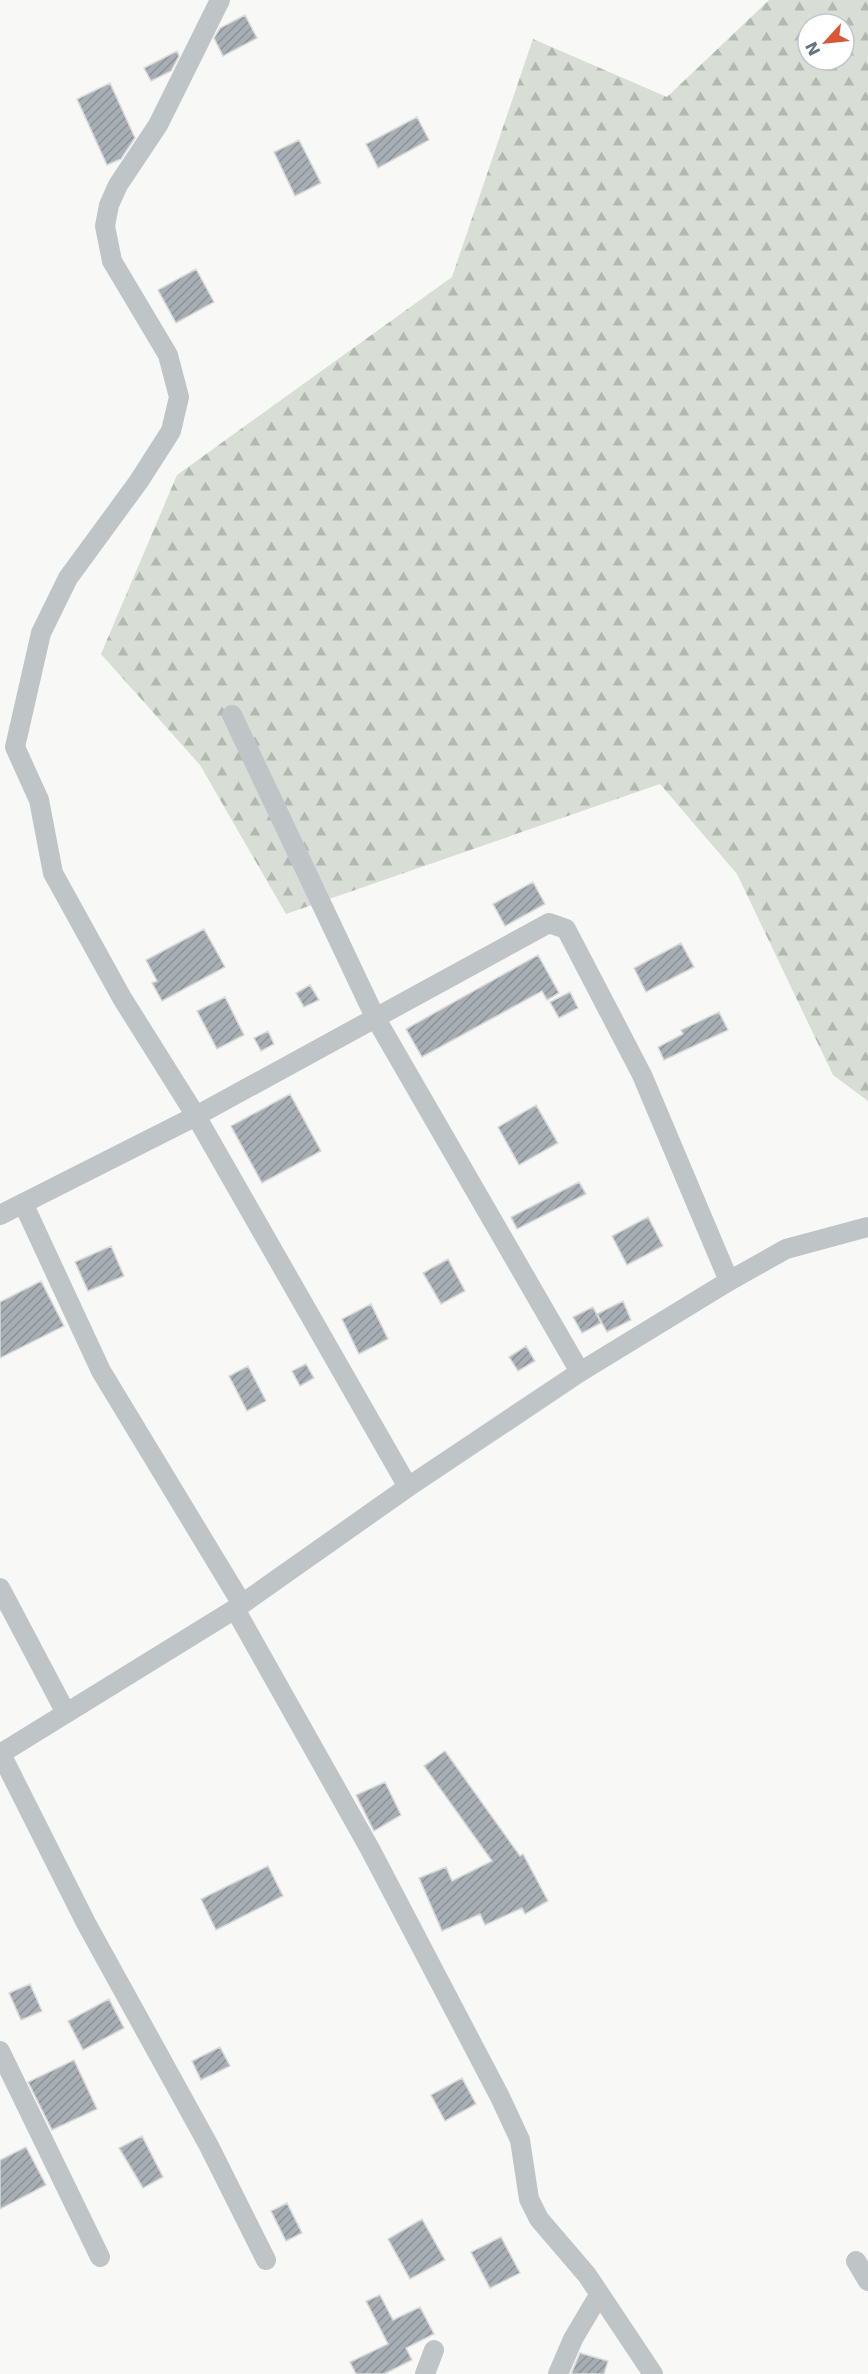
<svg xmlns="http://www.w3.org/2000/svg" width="868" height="2374" viewBox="0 0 868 2374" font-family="'DejaVu Sans',sans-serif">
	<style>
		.forest { fill: url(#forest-firs); fill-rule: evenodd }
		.building { fill: url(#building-hatch); stroke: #dadad8; stroke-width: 1.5 }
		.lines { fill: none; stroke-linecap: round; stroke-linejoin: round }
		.street { stroke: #bfc4c7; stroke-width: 20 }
	</style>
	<defs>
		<pattern id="forest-firs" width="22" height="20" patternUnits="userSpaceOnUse" patternTransform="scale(1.5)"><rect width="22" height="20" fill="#d8ddd5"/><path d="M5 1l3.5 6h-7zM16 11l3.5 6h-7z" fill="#b3b8b2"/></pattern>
		<pattern id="building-hatch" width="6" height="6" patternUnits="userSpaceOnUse" patternTransform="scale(1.5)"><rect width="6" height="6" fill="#a7afb5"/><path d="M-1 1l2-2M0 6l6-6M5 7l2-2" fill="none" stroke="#8c9398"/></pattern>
	</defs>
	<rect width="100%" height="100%" fill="#f8f8f6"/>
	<path class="forest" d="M769,0h99v1101l-35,-26 -96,-201 -77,-90 -374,130 -86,-149 -99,-111 76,-179 275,-198 81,-238 134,58zM808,24h36v36h-36z"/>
	<path class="building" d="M245,15l12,23 -34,18 -9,-18 6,-10z
		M177,51l2,5 -8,15 -20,10 -7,-13z
		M110,83l25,55 -14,21 -14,6 -30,-66z
		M417,117l12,23 -51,28 -12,-24z
		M299,140l22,43 -26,13 -21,-44z
		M196,269l18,33 -38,21 -18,-33z
		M533,882l12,22 -40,22 -12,-22z
		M204,929l21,38 -63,34 -10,-18 5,-2 -11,-21z
		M681,943l13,24 -48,25 -12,-24z
		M538,955l21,38 -12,7 -5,-9 -120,66 -16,-28z
		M310,985l9,15 -15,7 -8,-14z
		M570,992l8,16 -19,10 -9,-16z
		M225,997l19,38 -27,14 -20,-38z
		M719,1012l9,18 -64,30 -6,-13 25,-13 -2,-4z
		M268,1031l6,13 -13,7 -7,-13z
		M290,1094l31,57 -59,32 -31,-57z
		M536,1105l22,38 -39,22 -21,-38z
		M579,1182l7,12 -69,35 -6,-12z
		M648,1217l15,29 -36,19 -15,-29z
		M111,1246l13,30 -36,15 -13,-29z
		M448,1259l17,32 -24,13 -18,-31z
		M41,1281l23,45 -64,32v-56z
		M623,1301l8,19 -24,12 -10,-18z
		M371,1304l17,35 -29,15 -17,-35z
		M593,1307l8,16 -19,10 -9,-16z
		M526,1346l9,15 -17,10 -9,-14z
		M306,1364l8,14 -14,8 -8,-15z
		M248,1366l18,35 -19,10 -18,-35z
		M445,1751l75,105 3,-2 25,47 -23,13 -3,-6 -37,17 -5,-11 -38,17 -23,-53 27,-11 6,14 40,-20 -68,-95z
		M385,1782l16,33 -27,16 -18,-36z
		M268,1866l15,30 -67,34 -15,-31z
		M30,1984l12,27 -21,9 -12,-27z
		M109,1999l15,29 -41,22 -15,-29z
		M220,2047l10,19 -29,14 -9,-19z
		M74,2060l23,49 -45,21 -24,-48z
		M462,2078l14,26 -31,17 -14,-26z
		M142,2136l21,41 -20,11 -24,-40z
		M26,2147l20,38 -46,24v-49z
		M287,2203l15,30 -16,8 -15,-30z
		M422,2219l23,41 -35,19 -22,-40z
		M501,2237l19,36 -30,15 -19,-36z
		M380,2295l13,25 27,-13 14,27 -28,14 6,12 -28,14h-28l-6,-12 38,-18 -22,-43z
		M580,2353l28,8 -4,13h-33z"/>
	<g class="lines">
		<path class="street" d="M220,0l-62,125 -40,60 -9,20 -4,21 7,35 56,94 11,42 -8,34 -32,50 -71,97 -27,55 -26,114 24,53 14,73 69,125 74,118 212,371
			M232,715l143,302 205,355
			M23,1203l78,168 141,233
			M0,1215l196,-99 353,-193 17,6 76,146 87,206
			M0,1588l66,125
			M235,1609l135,240 130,248 20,43 9,59 10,20 48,56 66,99
			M0,1754l235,-145 173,-122 172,-115 149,-91 57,-32 82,-22
			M1,1754l85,169 123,223 57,114
			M0,2051l100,206
			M856,2261l12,20
			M425,2374l9,-24
			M558,2374l15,-35 26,-44"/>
	</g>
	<g transform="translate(826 42) rotate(243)"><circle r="28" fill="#ffffff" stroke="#c1c7cc" stroke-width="1.5"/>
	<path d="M0-4.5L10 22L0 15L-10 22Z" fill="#d85836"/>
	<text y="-9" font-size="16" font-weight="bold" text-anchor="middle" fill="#65747f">N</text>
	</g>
</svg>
